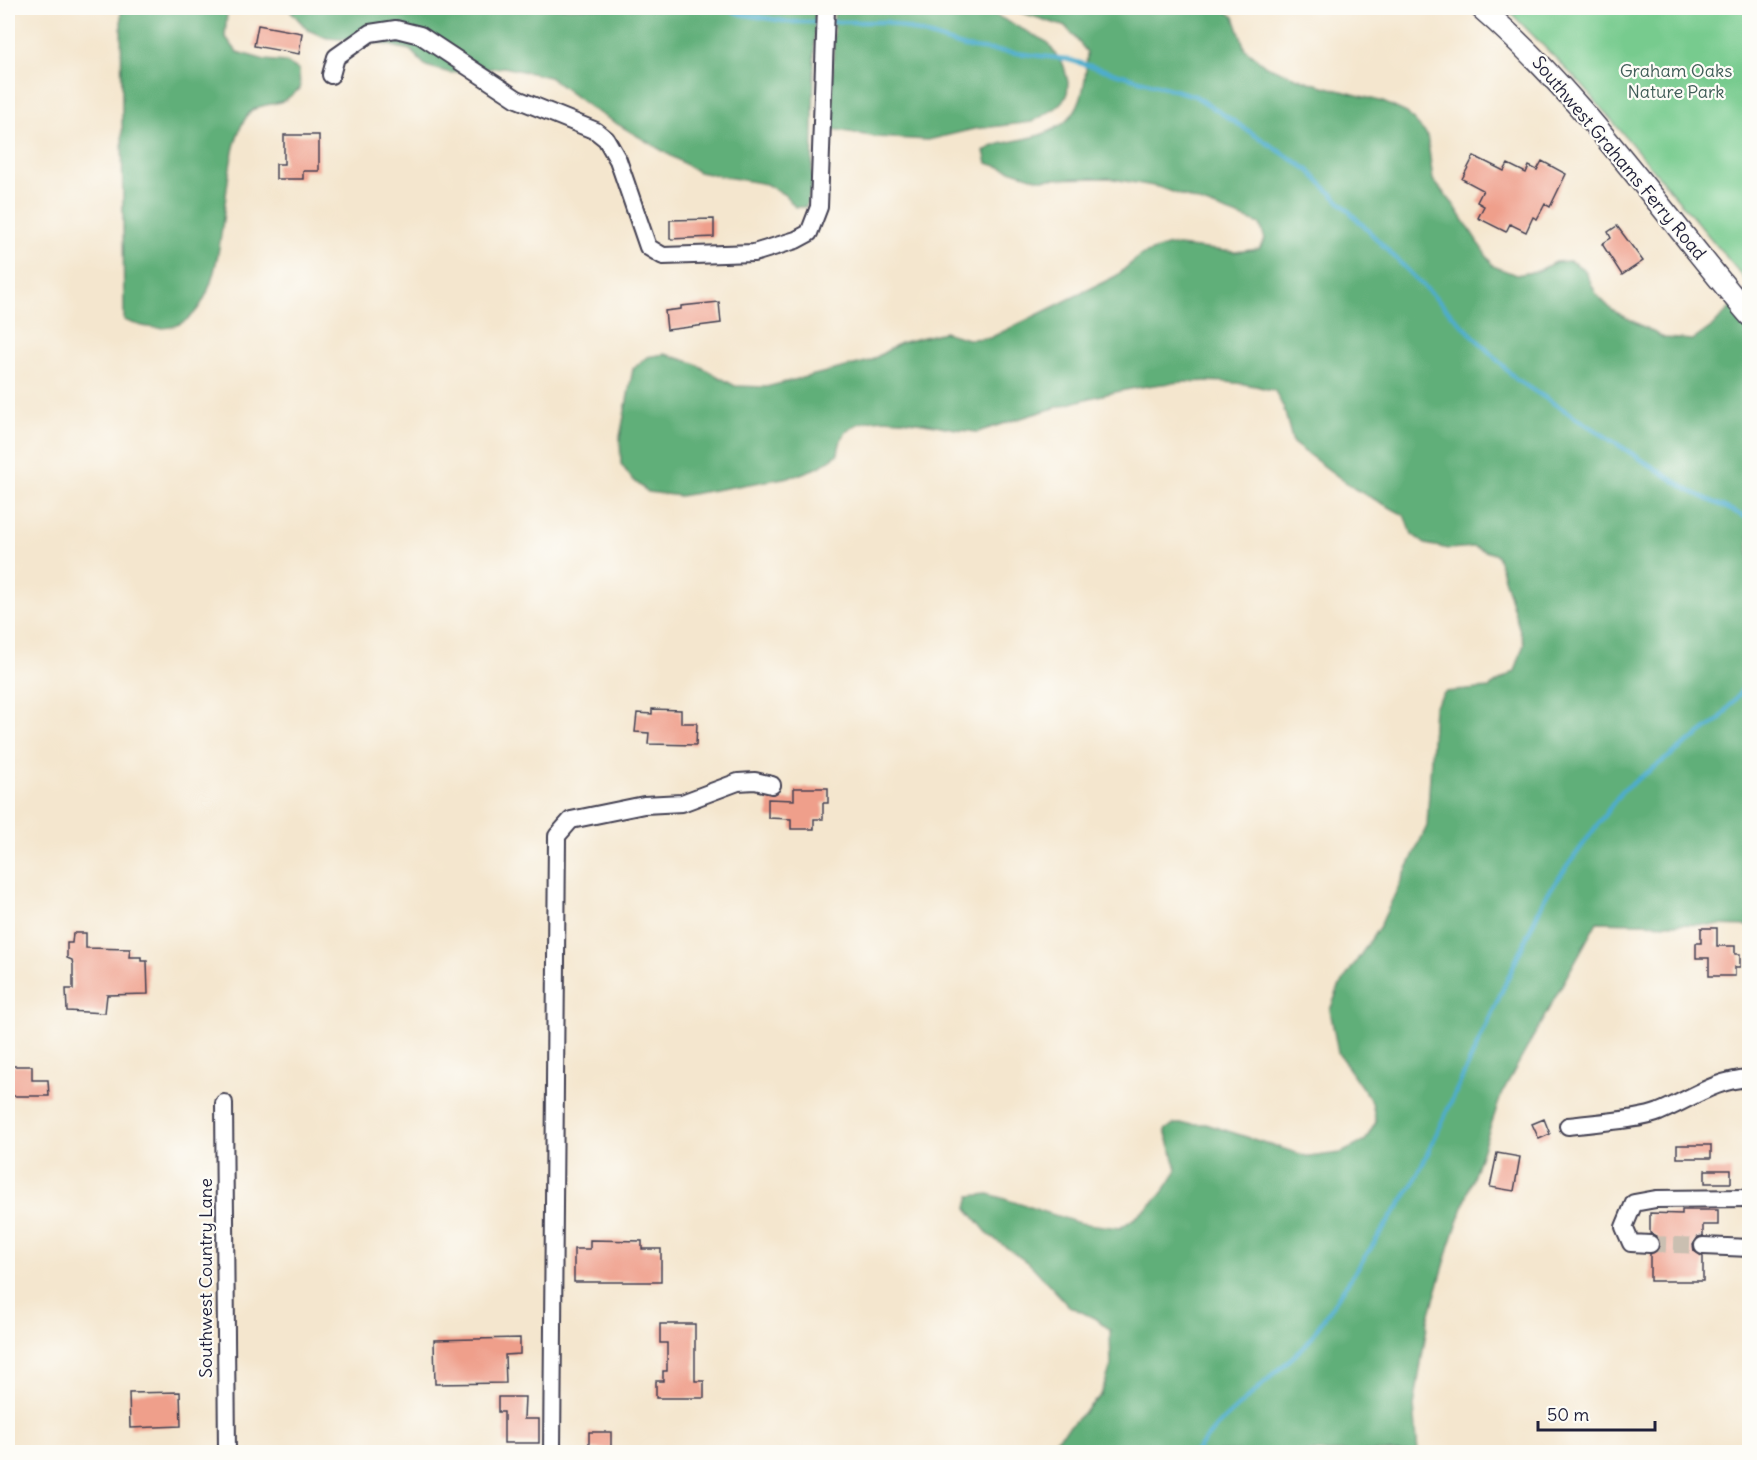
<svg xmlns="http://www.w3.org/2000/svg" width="1757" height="1460" viewBox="0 0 1757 1460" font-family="Delius,sans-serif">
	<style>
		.green { fill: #77cb8e; stroke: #4c7664; stroke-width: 1.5 }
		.forest { fill: #61af79; stroke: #42685a; stroke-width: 1.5 }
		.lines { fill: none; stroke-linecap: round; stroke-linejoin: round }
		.stream { stroke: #4eadcd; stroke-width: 4.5 }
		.building { fill: #ef9f8b }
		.minor-tunnel { stroke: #cabfb1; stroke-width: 16; stroke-dasharray: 16 8; stroke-linecap: butt }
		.minor-casing { stroke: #423f51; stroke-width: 20 }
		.major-casing { stroke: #423f51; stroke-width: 24 }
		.minor { stroke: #fff; stroke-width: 16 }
		.major { stroke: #fff; stroke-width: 21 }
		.labels { text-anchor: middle; stroke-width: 4.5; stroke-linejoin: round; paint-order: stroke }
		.park-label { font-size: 18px; fill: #405d58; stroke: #fdfcf7 }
		.street-label { font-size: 18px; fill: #22223b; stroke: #fdfcf7 }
	</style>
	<rect width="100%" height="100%" fill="#fdfcf7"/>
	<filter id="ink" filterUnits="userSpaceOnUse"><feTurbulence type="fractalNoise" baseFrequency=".0167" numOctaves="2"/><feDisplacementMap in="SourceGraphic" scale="12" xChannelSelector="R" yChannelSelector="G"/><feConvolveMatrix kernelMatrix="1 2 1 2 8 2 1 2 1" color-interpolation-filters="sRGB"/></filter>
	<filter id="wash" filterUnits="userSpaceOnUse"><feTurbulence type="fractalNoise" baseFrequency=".008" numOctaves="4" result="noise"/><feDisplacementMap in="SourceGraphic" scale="24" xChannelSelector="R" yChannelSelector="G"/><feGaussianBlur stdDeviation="1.35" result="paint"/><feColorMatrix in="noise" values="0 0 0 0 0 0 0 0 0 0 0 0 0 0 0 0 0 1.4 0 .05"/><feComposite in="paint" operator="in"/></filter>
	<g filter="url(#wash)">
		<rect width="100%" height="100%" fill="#f4e6ce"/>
		<path class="green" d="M1517,8h232v276l-166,-198 -72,-73z"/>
		<path class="forest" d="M121,8h114l-8,6 -2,22 12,16 28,8 21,2 13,8 1,19c-5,3 -10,8 -15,11 -14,7 -29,1 -40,19 -37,58 2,251 -121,201z
			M288,8h527l-3,178 -6,21h-11l-10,-12 -19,-11 -68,-12 -106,-63 -43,-32 -45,-10 -54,6 -24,-7 -16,-16 -36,-8 -47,-4 -19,-8z
			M834,8h148l65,34 17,24 4,16 -1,14 -11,12 -24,14 -58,7 -46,11 -52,-3 -44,-8z
			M1007,8h214l13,9 11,32 21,17 46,17 71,19 24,11 20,22 6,45 21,25 39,61 23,9 22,-4 17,-9 15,-1 14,8 13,26 15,15 52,28 29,2 21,-15 35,-38v639l-152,-4 -95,171 -52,152 -22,75 -14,86 4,46h-374l57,-57 10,-29 -1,-36 -12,-10 -29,-14 -37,-40 -43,-31 -22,-27 3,-12 19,-2 90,29 41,5c25,-16 44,-32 57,-59l-12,-39 9,-6h32l103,33 32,-4 24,-12 11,-19 -4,-20 -34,-49 -8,-43 9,-23 41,-61 47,-100 7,-119 11,-15 44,-4 26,-17 9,-27 -27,-89 -23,-8 -25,2 -24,-5 -13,-10 -8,-19 -49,-26 -62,-46 -9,-34 -9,-18c-93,-29 -208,13 -298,41 -33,-2 -111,-30 -134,4 -3,4 -4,12 -5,18l-19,13 -24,9 -115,20 -32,-4 -16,-13 -11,-15 -1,-27 13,-68 14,-12 18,-3 29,9 41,23 31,1 104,-26 30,-18 44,-11 24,7 22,-1 126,-62 25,-21 28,-10 66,7 24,-3 6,-10 -5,-15 -101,-37 -51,-9 -70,1 -51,-16 -3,-12c13,-8 25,-9 40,-12 54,-10 61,-37 63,-87l-21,-25z"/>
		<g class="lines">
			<path class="stream" d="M723,8l17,6 49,8h98l78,25 101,12 129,37 112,73 209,210 174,112 60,28
				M1195,1452l22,-26 90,-82 107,-161 131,-286 77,-106 97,-71 31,-40"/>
		</g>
		<g id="blocks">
			<path class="building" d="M258,25l44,8 -3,21 -45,-8z
				M284,135h35v36h-16v8h-27v-15h8z
				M1474,156l30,15 4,-7 18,9 3,-7 8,4 5,-9 24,13 -16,33 -5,-3 -8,15 -4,-2 -7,15 -16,-8 -4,8 -28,-14 6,-12 -7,-4 6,-12 -21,-11z
				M714,219v18l-44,2v-19z
				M1617,226l26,35 -21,14 -20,-31 9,-6 -3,-6z
				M719,302l2,21 -54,7 -2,-19 16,-2v-3z
				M652,709l29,1v13h16l-1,22 -48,-1 1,-11 -14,-1 2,-19 15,1z
				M794,788h34v15h-5v16h-9v10h-23v-10l-23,-1v-19l26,1z
				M1701,928h16v18h18v8h5v13h-5v9h-26v-18h-13v-15h5z
				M73,933h13v15l44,1 -1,8h12v4h6l1,33 -41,1 -2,18 -38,-2 -1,-22h7v-24l-1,-5 -5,-2v-15h5z
				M8,1066h24v14h16l1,16h-41z
				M1544,1119l6,15 -11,5 -7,-15z
				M1677,1145h34v13h-34z
				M1497,1153l23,4 -6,34 -24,-4z
				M1705,1170h26v13h-26z
				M1682,1210h36v15h-15v11l-5,1 -5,8 1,6 9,6v24h-53v-27l8,-4 2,-6 -4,-8 -6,-3v-20l32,1z
				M590,1240l52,1v8h19v33h-87v-33h16z
				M660,1324h35v57h9v17h-48v-17h7v-10h4v-28h-7z
				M520,1338v16l-15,1 1,28 -71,1 -1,-44z
				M180,1392l1,34 -51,2 -1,-35z
				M498,1397h27l-1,22h15v24h-35v-31h-6z
				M589,1432h22v17h-22z"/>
		</g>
	</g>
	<g filter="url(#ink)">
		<use href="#blocks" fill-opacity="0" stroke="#423f51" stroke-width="1.5"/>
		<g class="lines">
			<path class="minor-tunnel" d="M1650,1244l53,2"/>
			<g class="minor-casing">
				<path id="minor" d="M331,75l5,-18 34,-24 26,-4 24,6 97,64 79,32 10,8 12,21 30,87 15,9 91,-3 42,-13 13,-7 10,-26 7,-199
					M1740,305l10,-13
					M224,1103l3,349
					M1568,1126c23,-3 73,-6 91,-14 32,-13 55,-32 91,-34
					M1650,1244l-19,-1 -7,-16 10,-24 22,-4 94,-1
					M1703,1246l47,2
					M552,1452l5,-616 14,-16 73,-15 38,-2 56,-21 17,-1 17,4"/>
			</g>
			<g class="major-casing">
				<path id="major" d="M1481,8c104,90 180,204 269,308"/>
			</g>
			<use href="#minor" class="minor"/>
			<use href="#major" class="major"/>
		</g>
	</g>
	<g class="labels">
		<g class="park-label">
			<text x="1676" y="77">Graham Oaks<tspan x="1676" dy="21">Nature Park</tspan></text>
		</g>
		<g class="street-label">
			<text transform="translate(1619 158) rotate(50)" y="6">Southwest Grahams Ferry Road</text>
			<text transform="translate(206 1278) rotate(-90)" y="6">Southwest Country Lane</text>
		</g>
	</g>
	<rect width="1757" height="1460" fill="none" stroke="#fdfcf7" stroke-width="30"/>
	<path d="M1538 1421v9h117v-9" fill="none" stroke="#22223b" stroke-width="3"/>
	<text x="1547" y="1421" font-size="18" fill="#22223b" stroke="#fdfcf7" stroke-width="4.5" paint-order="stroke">50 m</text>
</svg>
